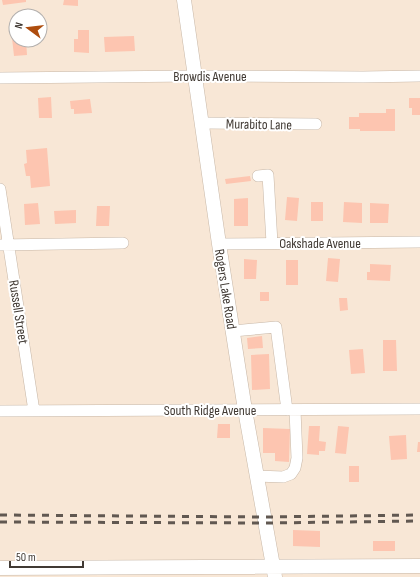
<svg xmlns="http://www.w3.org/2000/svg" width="420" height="577" viewBox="0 0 420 577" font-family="'Sofia Sans Condensed',sans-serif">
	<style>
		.building { fill: #fdc5b0 }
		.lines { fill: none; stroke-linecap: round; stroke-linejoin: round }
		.minor-casing { stroke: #c7b7a7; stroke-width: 12 }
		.major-casing { stroke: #c7b7a7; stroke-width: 15 }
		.minor { stroke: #fff; stroke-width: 11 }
		.major { stroke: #fff; stroke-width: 14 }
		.rail { stroke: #615851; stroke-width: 3; stroke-dasharray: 7 7; stroke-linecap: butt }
		.labels { text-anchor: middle; stroke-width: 4; stroke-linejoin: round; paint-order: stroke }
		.street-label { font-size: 14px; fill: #413a34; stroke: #fff }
	</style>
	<rect width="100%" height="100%" fill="#f8e7d6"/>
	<path class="building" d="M2,0h24v2l-23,3z
		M64,0h14v6l-15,-1z
		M11,29h5v11h10l1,15 -13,1z
		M78,30h11v23l-15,-1v-13h4z
		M134,36l1,15 -30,1 -1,-15z
		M51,97l1,21h-13l-1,-20z
		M409,98h11v17h-8v-7h-3z
		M90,99l2,14 -18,1v-5h-3l-1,-8z
		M386,109h9v22h-35v-2h-11v-12h10v-4h27z
		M47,148l3,38 -19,2 -1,-12h-4l-2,-12 3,-1 -1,-13z
		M250,176l1,5 -25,3 -1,-5z
		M287,197l12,1 -2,23 -12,-1z
		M248,198v28h-14v-27z
		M311,202h12v19h-12z
		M344,202l18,1v20l-19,-1z
		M38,203l2,21 -15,1 -1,-21z
		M370,203l19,1 -1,19h-18z
		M97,206h13l-1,20h-13z
		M76,210v13l-21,1 -1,-13z
		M328,258l12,1 -2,23 -12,-1z
		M244,259l13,1 -1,19h-12z
		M286,260h12v25h-12z
		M370,264l21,1 -1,16 -23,-1v-8h3z
		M260,292h9v9h-9z
		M339,298h8l1,12 -8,1z
		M262,336l1,12 -15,1 -1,-11z
		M383,340h13l1,31h-14z
		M363,349l2,24 -14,1 -2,-24z
		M269,354l1,35 -18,1 -1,-35z
		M218,424h12v14h-13z
		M309,426h11l-1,15 7,1 -1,9h-6v4l-12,-1z
		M338,426l11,1 -3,27 -11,-1z
		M263,428l27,1 -1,33 -14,-1v-8h-12z
		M406,435l1,24 -16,1 -2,-24z
		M418,442h2v10h-3z
		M349,466h10v16h-10z
		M293,530l27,1v16l-27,-1z
		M373,541h22v10h-22z"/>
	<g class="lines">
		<g class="minor-casing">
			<path id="minor" d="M0,78l195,-2 168,1 57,-1
				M201,123l115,1
				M258,176l10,-1 4,68
				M0,189l34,222
				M219,244l201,-2
				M0,245l123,-2
				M233,331l43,-4 11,83
				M0,411l420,-2
				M256,476l27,1 8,-3 4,-6 2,-10 -2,-48"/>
		</g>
		<g class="major-casing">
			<path id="major" d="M184,0l35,244 26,166 30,167
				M0,568c140,0 280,-1 420,-2"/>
		</g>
		<use href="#minor" class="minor"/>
		<use href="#major" class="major"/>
		<path class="rail" d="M0,515l264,2 156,-2
			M0,522l265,1 155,-2"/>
	</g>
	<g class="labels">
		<g class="street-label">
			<text x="210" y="81">Browdis Avenue</text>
			<text transform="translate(259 124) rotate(1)" y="5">Murabito Lane</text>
			<text x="320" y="248">Oakshade Avenue</text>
			<text transform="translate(226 289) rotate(81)" y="5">Rogers Lake Road</text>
			<text transform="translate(19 312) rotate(81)" y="5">Russell Street</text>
			<text x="210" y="415">South Ridge Avenue</text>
		</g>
	</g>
	<g transform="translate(28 28) rotate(285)"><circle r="19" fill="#ffffff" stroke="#b3b0ae"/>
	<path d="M0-3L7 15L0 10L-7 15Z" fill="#ae4d0e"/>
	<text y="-6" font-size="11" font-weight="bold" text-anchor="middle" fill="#413a34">N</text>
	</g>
	<path d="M10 561v6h73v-6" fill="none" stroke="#413a34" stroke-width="2"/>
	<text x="16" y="561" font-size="12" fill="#413a34" stroke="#ffffff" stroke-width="3" paint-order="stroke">50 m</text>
</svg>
